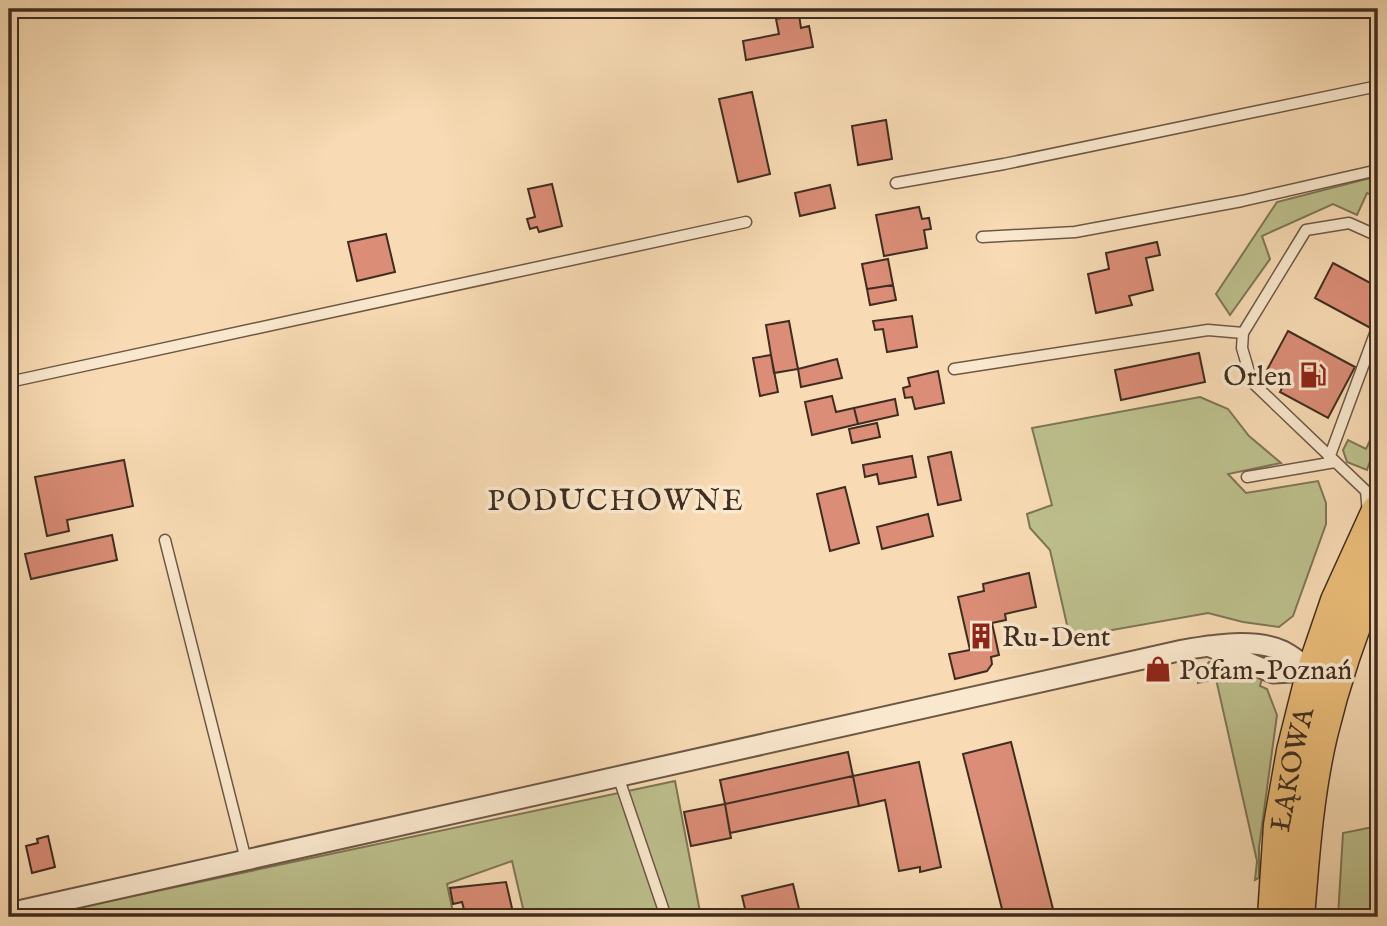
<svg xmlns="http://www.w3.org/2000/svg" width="1387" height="926" viewBox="0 0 1387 926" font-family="'IM FELL English',serif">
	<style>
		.green { fill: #bdc08d; stroke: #7e7656; stroke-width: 2 }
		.building { fill: #db8d77; stroke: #3f2d20; stroke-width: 2 }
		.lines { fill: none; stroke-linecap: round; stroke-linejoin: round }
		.lane-casing { stroke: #6d5845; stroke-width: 13 }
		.street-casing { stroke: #6d5845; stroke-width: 23 }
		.primary-casing { stroke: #3f2d20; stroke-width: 35 }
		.lane { stroke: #fae8ce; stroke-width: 10 }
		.street { stroke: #fae8ce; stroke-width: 19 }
		.primary { stroke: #ecbe7a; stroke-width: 32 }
		.labels { text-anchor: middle; stroke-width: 7; stroke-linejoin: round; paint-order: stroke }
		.poi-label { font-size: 28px; fill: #3f2d20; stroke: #fae8ce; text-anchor: start }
		.street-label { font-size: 28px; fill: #3f2d20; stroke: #fae8ce }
		.neighbourhood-label { font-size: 30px; letter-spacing: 2px; fill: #3f2d20; stroke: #fae8ce }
	</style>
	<rect width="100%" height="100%" fill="#f8dbb4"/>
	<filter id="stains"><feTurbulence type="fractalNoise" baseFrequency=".00286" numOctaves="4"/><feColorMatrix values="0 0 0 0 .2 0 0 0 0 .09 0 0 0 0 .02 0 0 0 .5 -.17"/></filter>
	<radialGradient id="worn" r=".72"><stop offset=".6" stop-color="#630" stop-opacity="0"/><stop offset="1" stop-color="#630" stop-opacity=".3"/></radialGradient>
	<path class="green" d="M1378,176v22l-11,-5 -10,22 -24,-11 -71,32 8,23 -40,56 -14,-21 61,-92z
		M1200,397l28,12 21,27 32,27 -53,11 18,19 72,-12 8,22v21l-33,92 -14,11 -36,-5 -35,-9 -135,24 -6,-12 -17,-75 -20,-22 -3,-14 25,-9 -20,-77z
		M1378,423v32l-8,6 -3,9 -20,-8 -4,-12 5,-10 18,9z
		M1220,661l43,14 -3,11 7,3 10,26 -18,132v31l-4,2 2,-19 -41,-182 -18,4v-9l11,-12z
		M675,781l26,136h-90l-2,-5 -24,5h-60l-13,-56 -65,23 7,33h-158l-2,-7 -41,7h-219z
		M1378,826v91h-40l5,-84z"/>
	<path class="building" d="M799,15l2,13 8,-2 4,21 -67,13 -3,-19 36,-7 -3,-15z
		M752,92l18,82 -32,8 -19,-83z
		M886,120l6,39 -34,6 -6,-39z
		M552,184l10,42 -23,6 -2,-5 -7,2 -3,-10 8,-2 -7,-28z
		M830,185l5,23 -35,8 -5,-23z
		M919,207l3,12 7,-1 2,11 -7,1 3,18 -43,8 -8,-41z
		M386,234l9,38 -38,9 -9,-39z
		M1157,242l3,13 -14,3 7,32 -24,6 3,9 -36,8 -8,-39 21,-5 -3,-16z
		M888,259l5,26 -26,4 -5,-25z
		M1333,263l45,24v45l-63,-34z
		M893,285l3,15 -26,5 -3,-16z
		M912,316l5,31 -30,5 -4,-23 -8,1 -2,-9z
		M789,321l9,48 -24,4 -8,-48z
		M1288,331l67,36 -27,51 -48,-26 6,-12 -19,-10z
		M1199,353l6,29 -84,18 -6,-30z
		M771,355l7,37 -18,4 -7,-38z
		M837,359l5,19 -41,9 -3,-18z
		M938,371l6,32 -29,6 -3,-12 -7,1 -2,-10 7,-2 -2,-8z
		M832,396l4,16 18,-4 4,16 -46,11 -7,-33z
		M895,399l3,16 -40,9 -4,-16z
		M877,423l3,14 -28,6 -3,-14z
		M951,452l10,48 -23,5 -10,-48z
		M912,456l4,21 -37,7 -2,-10 -12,3 -2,-12z
		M124,460l9,46 -66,14 2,11 -22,5 -12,-59z
		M845,487l14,56 -29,8 -13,-57z
		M928,514l5,22 -51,13 -5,-22z
		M112,535l5,25 -86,19 -6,-25z
		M1029,573l7,34 -31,7 1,6 -14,3 7,32 -8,2 1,7 -5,7 -32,8 -6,-25 21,-4 -12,-53 26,-6 -1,-7z
		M1011,742l44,175h-51l-41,-163z
		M848,752l5,24 -128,28 -5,-24z
		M919,762l22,105 -21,5v-5l-21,4 -14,-71 -26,6 -6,-30z
		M853,776l6,30 -129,27 -5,-29z
		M725,804l6,34 -40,8 -7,-34z
		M48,836l7,31 -23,6 -6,-27 12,-3 -1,-4z
		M506,882l8,35h-48l-4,-15 -9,2 -3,-16z
		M793,884l7,29 -19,4h-34l-5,-21z"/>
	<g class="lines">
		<g class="lane-casing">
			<path id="lane" d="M896,183l108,-19 374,-78
				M982,237l93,-5 167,-31 136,-31
				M954,369l254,-39 35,3
				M9,382l737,-160
				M1329,458l47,-127
				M1247,477l88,-15
				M1368,513l-2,-22 -114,-109 -10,-34 1,-15 63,-103 43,-7 29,13
				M165,540l81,320
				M618,776l48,141"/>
		</g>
		<g class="street-casing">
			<path id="street" d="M1208,646l65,27 40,-2
				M9,913l1174,-263c30,-5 72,-12 100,1 14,7 24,19 39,23"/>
		</g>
		<g class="primary-casing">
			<g id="primary">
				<path id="s1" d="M1274,917l6,-92 13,-74 20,-80 24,-70 41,-90"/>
				<path d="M1298,917c5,-61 9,-122 23,-182 14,-58 33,-114 57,-168"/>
			</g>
		</g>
		<use href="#lane" class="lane"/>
		<use href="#street" class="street"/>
		<use href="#primary" class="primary"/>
	</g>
	<defs>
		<g id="fuel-bare" transform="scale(2.1)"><path d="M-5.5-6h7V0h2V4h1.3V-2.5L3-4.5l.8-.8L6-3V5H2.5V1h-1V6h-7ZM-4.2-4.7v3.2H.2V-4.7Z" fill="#8f2418" stroke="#fae8ce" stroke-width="2.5" paint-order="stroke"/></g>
		<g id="building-bare" transform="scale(2.1)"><path d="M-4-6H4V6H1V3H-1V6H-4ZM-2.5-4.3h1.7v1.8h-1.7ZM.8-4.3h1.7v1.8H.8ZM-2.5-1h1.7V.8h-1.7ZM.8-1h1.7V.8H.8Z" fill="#8f2418" stroke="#fae8ce" stroke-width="2.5" paint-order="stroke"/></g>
		<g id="shop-bare" transform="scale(2.1)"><path d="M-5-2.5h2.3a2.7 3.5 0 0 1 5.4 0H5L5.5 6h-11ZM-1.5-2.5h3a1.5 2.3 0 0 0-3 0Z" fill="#8f2418" stroke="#fae8ce" stroke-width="2.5" paint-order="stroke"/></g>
	</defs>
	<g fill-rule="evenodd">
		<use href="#fuel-bare" x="1313" y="375"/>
		<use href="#building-bare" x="981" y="636"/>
		<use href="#shop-bare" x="1158" y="669"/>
	</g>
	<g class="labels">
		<g class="poi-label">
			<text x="1292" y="385" text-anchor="end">Orlen</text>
			<text x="1002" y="646">Ru-Dent</text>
			<text x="1179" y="679">Pofam-Poznań</text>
		</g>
		<g class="street-label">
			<text dy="10" stroke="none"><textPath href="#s1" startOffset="149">ŁĄKOWA</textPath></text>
		</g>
		<g class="neighbourhood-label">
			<text x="616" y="510">PODUCHOWNE</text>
		</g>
	</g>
	<rect width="1387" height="926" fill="none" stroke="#f8dbb4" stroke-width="35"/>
	<rect x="10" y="10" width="1366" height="905" fill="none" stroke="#3f2d20" stroke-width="3.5"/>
	<rect x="18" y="18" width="1352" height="891" fill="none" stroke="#3f2d20" stroke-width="2"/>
	<rect width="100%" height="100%" filter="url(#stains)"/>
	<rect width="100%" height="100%" fill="url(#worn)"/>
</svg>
